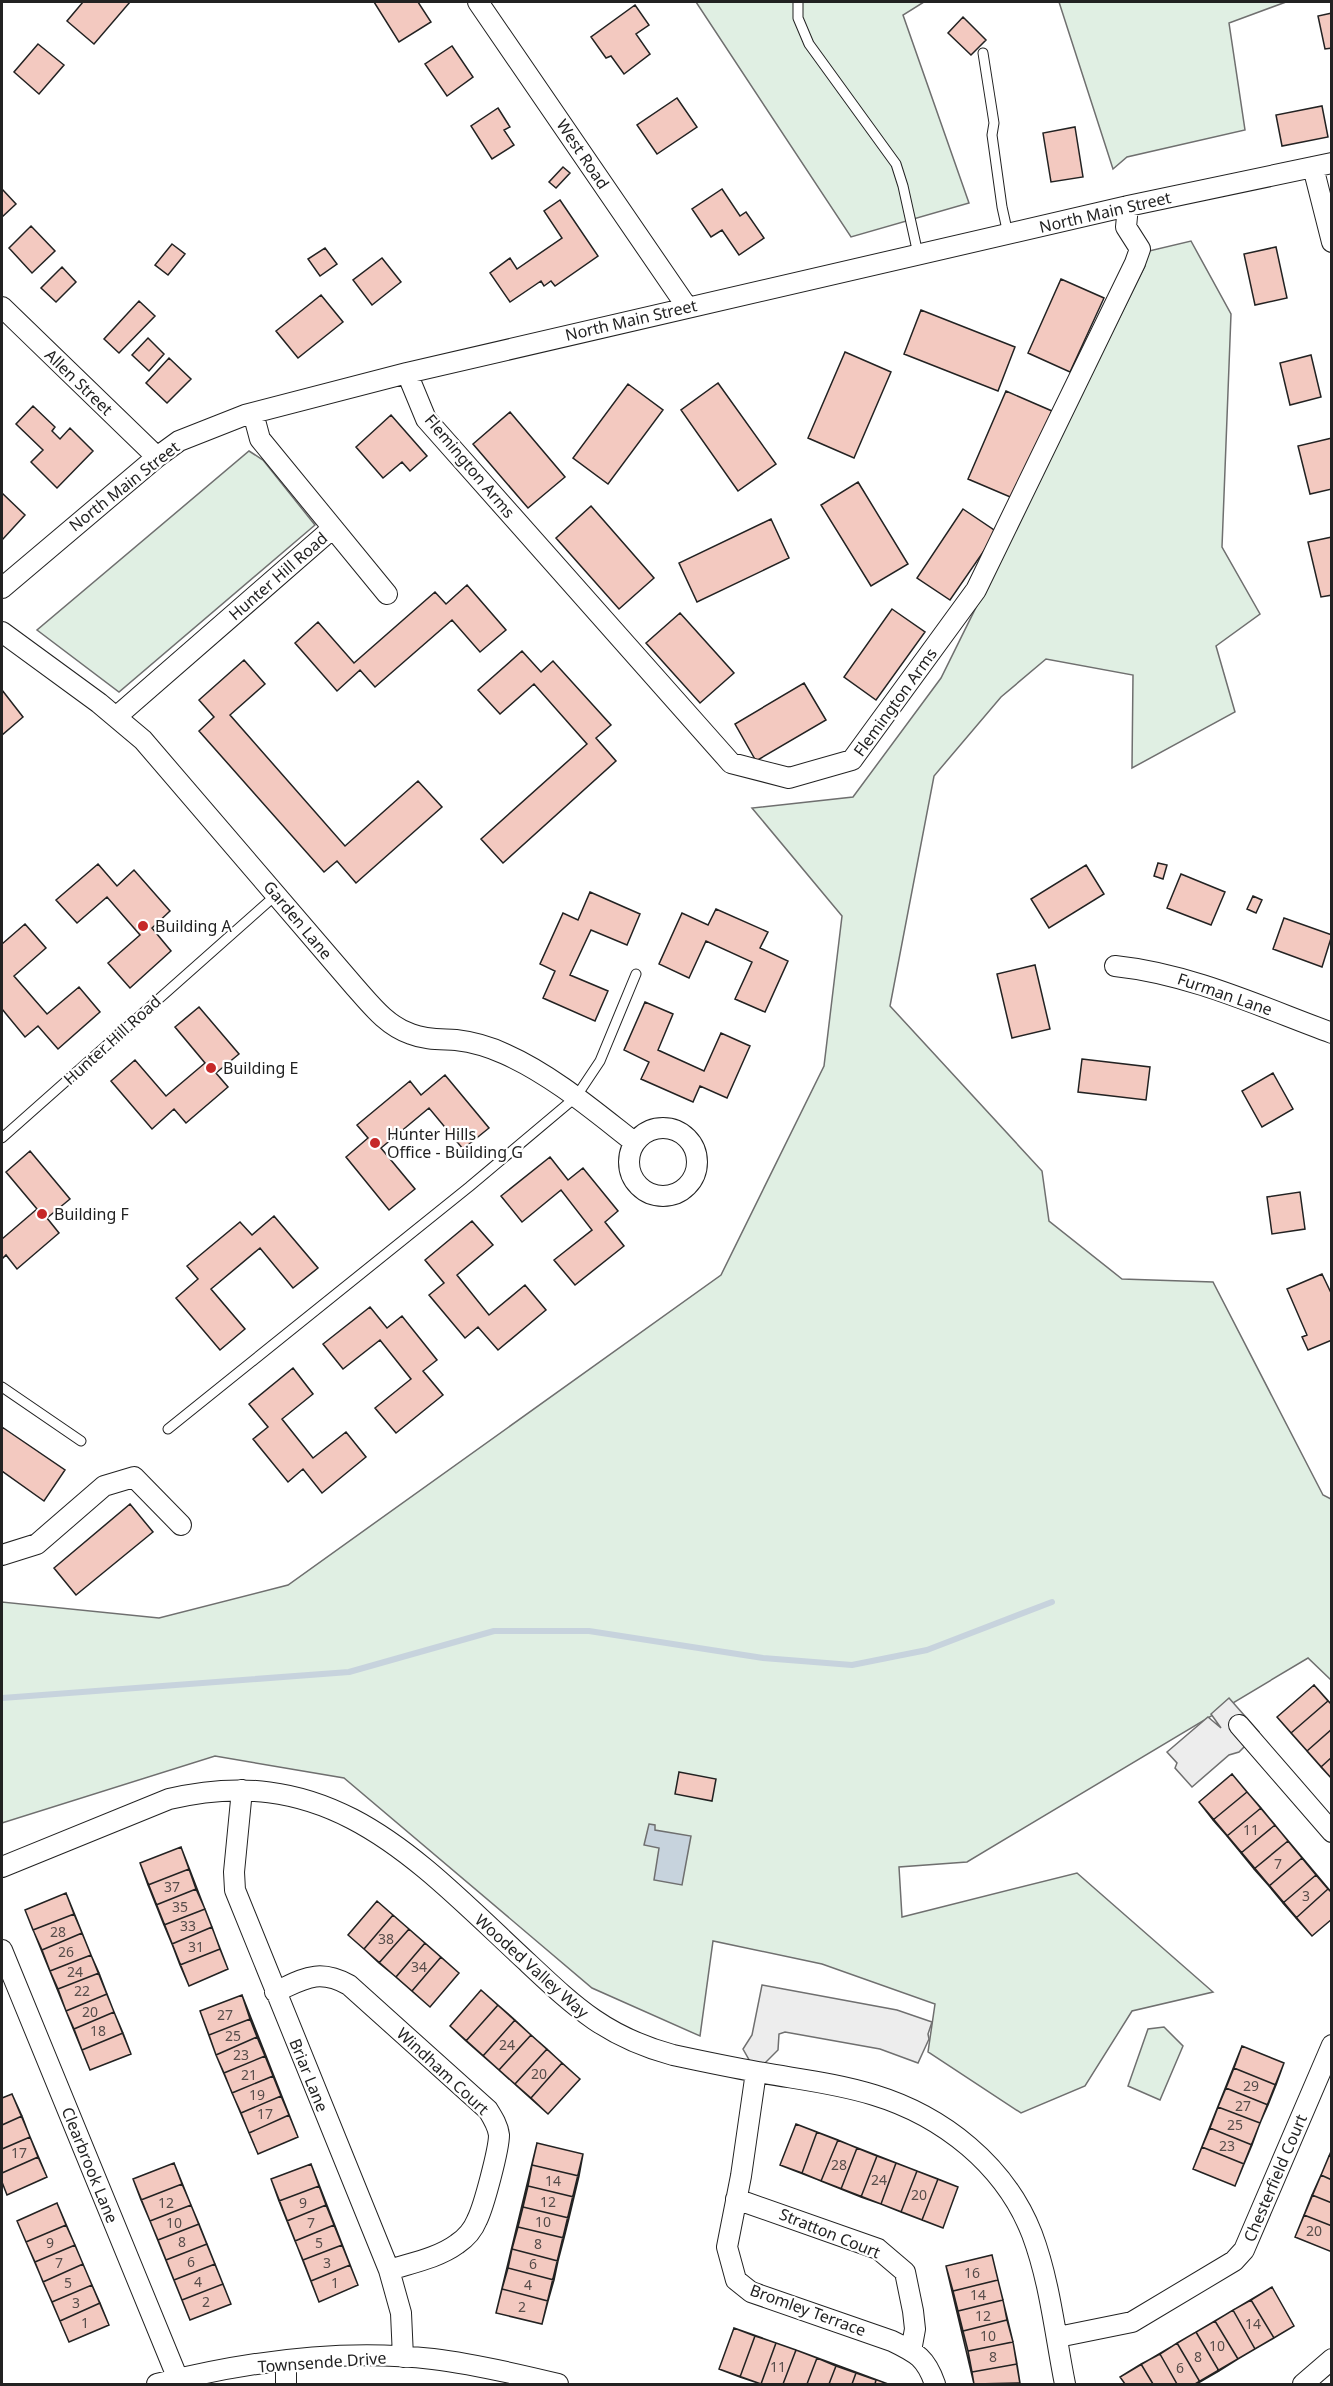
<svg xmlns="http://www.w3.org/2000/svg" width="1333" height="2386" viewBox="0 0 1333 2386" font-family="'Noto Sans',sans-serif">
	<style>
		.green { fill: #e0efe3; stroke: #6f6f6f; stroke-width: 1.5 }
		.parking { fill: #ededed; stroke: #6f6f6f; stroke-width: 1.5 }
		.water { fill: #c7d3dd; stroke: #6f6f6f; stroke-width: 1.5 }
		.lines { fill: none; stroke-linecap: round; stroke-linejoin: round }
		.stream { stroke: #c7d3dd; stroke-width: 6 }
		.building { fill: #f3c9c0; stroke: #222; stroke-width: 1.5 }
		.lane-casing { stroke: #222; stroke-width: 11 }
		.street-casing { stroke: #222; stroke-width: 22 }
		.lane { stroke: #fff; stroke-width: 9 }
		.street { stroke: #fff; stroke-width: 20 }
		.poi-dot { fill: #c62828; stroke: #fff; stroke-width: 2 }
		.labels { text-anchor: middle; stroke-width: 4.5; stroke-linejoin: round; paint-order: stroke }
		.number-label { font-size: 14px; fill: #564c4a }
		.street-label { font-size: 16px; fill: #222; stroke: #fff }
		.poi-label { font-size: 16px; fill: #222; stroke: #fff; text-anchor: start }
	</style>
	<rect width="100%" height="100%" fill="#fff"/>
	<path class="green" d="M696,2h228l-21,13 66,188 -118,34z
		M1059,2h227l-57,21 16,107 -118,27 -14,12z
		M1191,241l40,73 -9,233 38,67 -44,32 19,66 -103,56 1,-93 -87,-16 -45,38 -67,79 -44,230 152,165 7,50 73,58 91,3 110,213 8,4v181l-23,-22 -341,204 -68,5 3,50 175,-44 136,119 -81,19 -47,75 -64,27 -93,-61 7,-48 -113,-40 -109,-23 -13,95 -108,-48 -248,-210 -129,-22 -213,67v-221l157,16 129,-33 433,-310 103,-209 18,-150 -90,-108 101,-11 88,-119 204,-412 -5,-16 5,2z
		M249,451l14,9 52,65 -196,167 -82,-62z
		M1164,2027l19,19 -23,54 -32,-14 20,-57z"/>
	<path class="parking" d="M1229,1698l30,34 -20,20 -10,3 -37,32 -17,-19 2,-5 -10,-11 41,-35 13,11 -10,-14z
		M762,1985l135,25 35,12 -4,12 1,5 -11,24 -38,-14 -95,-17 -6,2 -1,16 -22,22 -13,-23 9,-14z"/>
	<path class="water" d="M649,1824l6,1v5l36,6 -9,49 -28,-5 5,-32 -15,-3z"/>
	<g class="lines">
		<path class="stream" d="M2,1698l347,-26 145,-41h95l174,27 89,7 75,-15 125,-48"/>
	</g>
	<path class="building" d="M83,2h47l-36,42 -27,-23z
		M374,2h44l13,20 -32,20z
		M635,5l14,20 -13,9 14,20 -26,20 -13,-18 -5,2 -15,-21z
		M1332,13v35l-7,1 -7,-33z
		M963,17l23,23 -15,15 -23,-22z
		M38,44l26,21 -25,29 -25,-22z
		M452,46l21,31 -26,19 -22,-32z
		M677,98l20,29 -40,27 -20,-29z
		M1322,106l6,31 -46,9 -6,-31z
		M498,108l12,19 -6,3 10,15 -22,14 -21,-33z
		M1075,127l8,50 -32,5 -8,-49z
		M563,167l7,6 -14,15 -7,-6z
		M2,189l14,15 -14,13z
		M722,189l18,27 6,-4 18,26 -25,17 -17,-25 -11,7 -19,-28z
		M560,200l38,56 -43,30 -4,-5 -7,5 -3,-5 -31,21 -20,-29 20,-15 7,11 45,-31 -18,-27z
		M31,226l24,25 -23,22 -23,-25z
		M172,244l13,10 -17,21 -13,-10z
		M1276,247l11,51 -32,7 -11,-51z
		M325,248l12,16 -17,12 -12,-17z
		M382,258l19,24 -29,23 -19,-25z
		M62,267l14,15 -20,20 -15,-14z
		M1061,279l43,19 -34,74 -42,-19z
		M321,295l22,27 -45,36 -22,-27z
		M139,301l16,15 -36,37 -15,-14z
		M921,310l94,37 -17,44 -94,-37z
		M148,338l16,16 -15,17 -17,-16z
		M845,352l46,20 -37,86 -46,-20z
		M1311,355l10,42 -31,8 -10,-42z
		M169,358l22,21 -24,24 -21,-20z
		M718,383l58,81 -38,27 -57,-81z
		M628,384l35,26 -55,74 -35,-26z
		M1006,391l46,20 -37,88 -47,-20z
		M33,406l22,21 -3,4 8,8 10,-11 23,23 -36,37 -26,-26 12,-12 -27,-26z
		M510,412l55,65 -37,31 -55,-64z
		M391,415l36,41 -17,15 -8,-9 -19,16 -27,-31z
		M1332,438v51l-22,5 -12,-48z
		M858,482l50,82 -37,22 -50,-81z
		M2,493l23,22 -22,24 -1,-1z
		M591,506l63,72 -35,31 -63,-71z
		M963,509l34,23 -47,68 -33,-22z
		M771,519l18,39 -92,44 -18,-39z
		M1332,537v58l-11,2 -13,-55z
		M467,585l39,45 -26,22 -28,-32 -77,67 -15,-17 -23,21 -42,-48 23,-21 36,41 81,-71 11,12z
		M892,609l33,23 -49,68 -32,-23z
		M680,613l54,60 -34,30 -54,-60z
		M522,651l19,21 12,-11 58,64 -15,13 20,23 -113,102 -22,-24 106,-95 -53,-60 -34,30 -22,-24z
		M244,660l21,24 -35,31 115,131 73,-65 24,26 -86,76 -19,-22 -13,11 -125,-141 15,-14 -15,-17z
		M804,683l22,37 -70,41 -21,-37z
		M2,690l21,27 -21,18z
		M1158,863l9,2 -4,14 -9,-3z
		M98,864l19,22 17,-16 36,41 -18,17 19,23 -41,37 -22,-25 32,-28 -33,-38 -30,26 -21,-23z
		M1086,865l18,29 -55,34 -18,-29z
		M1181,874l44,18 -14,33 -44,-17z
		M590,892l50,22 -13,31 -36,-15 -21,45 38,16 -13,30 -52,-23 12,-27 -15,-7 23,-51 15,7z
		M1253,896l9,4 -6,13 -9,-4z
		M716,909l52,23 -8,16 28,13 -23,51 -30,-13 17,-37 -46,-21 -17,37 -30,-14 23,-51 26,12z
		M1284,918l48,17 -10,32 -49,-18z
		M25,924l21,24 -32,28 33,38 32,-27 21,25 -42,37 -20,-23 -13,11 -23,-28v-65z
		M1035,965l15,64 -38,9 -15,-64z
		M645,1002l28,12 -15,36 46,21 17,-38 29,13 -23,52 -27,-12 -7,16 -52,-23 8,-17 -25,-12z
		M199,1007l40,47 -23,19 12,14 -42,36 -12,-14 -22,20 -41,-48 24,-21 31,36 39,-33 -30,-36z
		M1082,1059l68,8 -4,33 -68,-8z
		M1273,1073l20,36 -31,18 -20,-36z
		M445,1075l44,53 -26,21 -34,-41 -48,40 34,41 -26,21 -43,-53 22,-19 -11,-13 53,-44 11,14z
		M30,1151l40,48 -23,19 12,15 -42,36 -11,-14 -4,4v-20l35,-30 -31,-37z
		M550,1157l18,23 15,-12 35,43 -13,11 19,24 -49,39 -21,-25 38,-30 -31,-40 -39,32 -21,-26z
		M1300,1192l5,37 -33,5 -5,-37z
		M274,1216l44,52 -25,20 -33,-40 -49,41 34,40 -25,21 -44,-52 22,-19 -11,-13 53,-44 12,13z
		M472,1221l21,24 -36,30 32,40 36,-30 21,25 -48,40 -20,-23 -13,11 -36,-43 15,-12 -19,-23z
		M1322,1274l10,21v45l-24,10 -6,-13 5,-2 -20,-46z
		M370,1307l17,21 15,-12 35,44 -14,11 20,24 -47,38 -21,-25 36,-29 -31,-39 -37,29 -20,-25z
		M293,1368l20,26 -31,25 31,39 33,-26 20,25 -44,36 -19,-24 -15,13 -35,-43 15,-12 -19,-23z
		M2,1427l63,43 -21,31 -42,-30z
		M130,1504l23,28 -77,63 -22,-27z
		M1314,1685l18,20v74l-55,-62z
		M1314,1685l14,16 -37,32 -14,-16z
		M1328,1701l4,4v24l-25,22 -16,-18z
		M1332,1729v28l-11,10 -14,-16z
		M1332,1757v22l-11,-12z
		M679,1772l37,7 -4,22 -37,-7z
		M1232,1774l100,119v26l-20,17 -113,-134z
		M1232,1774l15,18 -34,28 -14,-18z
		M1247,1792l14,16 -34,28 -14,-16z
		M1261,1808l14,17 -34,28 -14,-17z
		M1275,1825l13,16 -34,28 -13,-16z
		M1288,1841l14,17 -33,28 -15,-17z
		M181,1847l47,122 -39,17 -49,-123z
		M181,1847l8,22 -41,16 -8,-22z
		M1302,1858l14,17 -33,28 -14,-17z
		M189,1869l7,20 -40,16 -8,-20z
		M1316,1875l12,14 -32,29 -13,-15z
		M196,1889l9,20 -41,16 -8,-20z
		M1328,1889l4,4v26l-20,17 -16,-18z
		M66,1893l65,161 -41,16 -65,-160z
		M66,1893l8,21 -41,16 -8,-20z
		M377,1901l82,72 -29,34 -82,-72z
		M377,1901l16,14 -29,34 -16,-14z
		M205,1909l7,18 -40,17 -8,-19z
		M74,1914l8,19 -40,17 -9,-20z
		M393,1915l16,14 -30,34 -15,-14z
		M212,1927l8,22 -40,16 -8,-21z
		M409,1929l16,14 -29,34 -17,-14z
		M82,1933l9,22 -41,16 -8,-21z
		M425,1943l16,14 -29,34 -16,-14z
		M220,1949l8,20 -39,17 -9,-21z
		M91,1955l8,18 -41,16 -8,-18z
		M441,1957l18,16 -29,34 -18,-16z
		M99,1973l8,21 -41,17 -8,-22z
		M481,1990l99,89 -32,35 -98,-88z
		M481,1990l17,15 -32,36 -16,-15z
		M107,1994l7,18 -40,17 -8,-18z
		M242,1995l56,142 -40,17 -42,-99 -16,-44z
		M242,1995l8,24 -41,16 -9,-24z
		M498,2005l17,15 -32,36 -17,-15z
		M114,2012l9,21 -41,17 -8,-21z
		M250,2019l7,18 -41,18 -7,-20z
		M515,2020l16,15 -32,35 -16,-14z
		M123,2033l8,21 -41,16 -8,-20z
		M531,2035l16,14 -32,35 -16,-14z
		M257,2037l8,19 -41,17 -8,-18z
		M1242,2046l42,17 -49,123 -42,-17z
		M1242,2046l42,17 -8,22 -42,-17z
		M547,2049l15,14 -31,35 -16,-14z
		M265,2056l8,20 -41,17 -8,-20z
		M562,2063l18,16 -32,35 -17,-16z
		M1234,2068l42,17 -8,20 -42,-17z
		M273,2076l8,20 -40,17 -9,-20z
		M1226,2088l42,17 -8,18 -42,-16z
		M12,2094l35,83 -40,18 -5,-13v-84z
		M12,2094l10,22 -20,9v-27z
		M281,2096l8,19 -40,18 -8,-20z
		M1218,2107l42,16 -8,22 -42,-17z
		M289,2115l9,22 -40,17 -9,-21z
		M22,2116l8,21 -28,12v-24z
		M796,2124l162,63 -15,41 -163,-63z
		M796,2124l21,8 -15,41 -22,-8z
		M1210,2128l42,17 -8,19 -42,-17z
		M817,2132l21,8 -17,41 -19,-8z
		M30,2137l8,20 -36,16v-24z
		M838,2140l19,8 -16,41 -20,-8z
		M537,2143l46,11 -41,170 -46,-11z
		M537,2143l46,11 -4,22 -47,-11z
		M1202,2147l42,17 -9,22 -42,-17z
		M857,2148l20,8 -16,41 -20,-8z
		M1332,2149v103l-37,-15z
		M877,2156l19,7 -15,41 -20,-7z
		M1329,2156l3,1v23l-11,-5z
		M38,2157l9,20 -40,18 -5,-13v-9z
		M174,2163l57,141 -41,16 -57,-141z
		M174,2163l8,21 -41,16 -8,-21z
		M896,2163l21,8 -16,41 -20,-8z
		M311,2164l47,121 -39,17 -48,-123z
		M311,2164l8,22 -40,15 -8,-22z
		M532,2165l47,11 -5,21 -46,-11z
		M917,2171l21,8 -16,41 -21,-8z
		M1321,2175l11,5v23l-20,-8z
		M938,2179l20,8 -15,41 -21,-8z
		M182,2184l9,21 -41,16 -9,-21z
		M319,2186l7,19 -39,16 -8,-20z
		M528,2186l46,11 -5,21 -46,-11z
		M1312,2195l20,8v23l-28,-11z
		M57,2203l52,122 -40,17 -52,-121z
		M57,2203l9,22 -40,17 -9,-21z
		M191,2205l8,19 -41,16 -8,-19z
		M326,2205l8,20 -39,16 -8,-20z
		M523,2207l46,11 -5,20 -46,-11z
		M1304,2215l28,11v26l-37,-15z
		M199,2224l8,20 -41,16 -8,-20z
		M66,2225l9,20 -40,17 -9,-20z
		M334,2225l8,20 -39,15 -8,-19z
		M518,2227l46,11 -6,23 -46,-12z
		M207,2244l8,20 -41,16 -8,-20z
		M75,2245l8,19 -40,18 -8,-20z
		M342,2245l8,20 -39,16 -8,-21z
		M512,2249l46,12 -4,19 -46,-12z
		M992,2255l21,87 7,42h-46l-28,-118z
		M992,2255l6,25 -45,11 -7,-25z
		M83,2264l9,21 -40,17 -9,-20z
		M215,2264l8,20 -41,16 -8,-20z
		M350,2265l8,20 -39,17 -8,-21z
		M508,2268l46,12 -6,21 -46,-12z
		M998,2280l5,20 -45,11 -5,-20z
		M223,2284l8,20 -41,16 -8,-20z
		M92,2285l8,18 -40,18 -8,-19z
		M1272,2287l22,39 -99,58h-70l-5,-7z
		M1272,2287l22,39 -20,12 -23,-38z
		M502,2289l46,12 -6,23 -46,-11z
		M1003,2300l4,20 -44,11 -5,-20z
		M1251,2300l23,38 -19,11 -22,-39z
		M100,2303l9,22 -40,17 -9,-21z
		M1233,2310l22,39 -17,10 -23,-38z
		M1007,2320l6,22 -45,9 -5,-20z
		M1215,2321l23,38 -19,12 -23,-39z
		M734,2328l62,22 92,34h-127l-42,-15z
		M734,2328l21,8 -15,41 -21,-8z
		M1196,2332l23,39 -19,11 -23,-39z
		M755,2336l21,7 -15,41 -21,-7z
		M1013,2342l4,22 -45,8 -4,-21z
		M776,2343l20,7 -13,34h-22z
		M1177,2343l23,39 -5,2h-18l-17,-30z
		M796,2350l21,8 -10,26h-24z
		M1160,2354l17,30h-24l-12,-20z
		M817,2358l19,8 -7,18h-22z
		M1017,2364l3,19 -46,1 -2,-12z
		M1141,2364l12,20h-28l-5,-7z
		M836,2366l20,7 -4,11h-23z
		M856,2373l20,7 -1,4h-23z"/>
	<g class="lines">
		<g class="lane-casing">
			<path id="lane" d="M798,2v16l11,26 87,120 7,22 15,68
				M983,53l11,70 -2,12 10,72 6,27
				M2,1138l274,-243
				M2,1387l79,54
				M168,1429l301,-242 107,-90 24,-36 36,-87"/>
		</g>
		<g class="street-casing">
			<path id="street" d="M478,2l209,305
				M1313,167l19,75
				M2,307l155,150
				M407,373l19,46 305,344 58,15 63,-18 124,-170 159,-327 5,-14 -14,-22 2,-21
				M253,413l7,26 127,155
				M2,588l155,-131 22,-16 66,-26 162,-42 721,-167 204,-43
				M2,632l97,71 44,37 212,247c16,18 32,39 56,47 15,6 30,5 45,6 17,2 34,7 49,14 47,21 88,56 129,88
				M116,717l217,-189
				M1115,966c76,8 146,41 217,67
				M629 1162a34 34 0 1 1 68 0a34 34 0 1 1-68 0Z
				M2,1555l35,-11 67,-58 30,-9 47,48
				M1239,1725l93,107
				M242,1790l-8,82 1,18 154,380 12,43 2,44
				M2,1867l167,-68c163,-39 248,61 357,162 49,46 80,76 147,94 28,6 56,12 85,17 38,7 78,11 116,23 69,21 131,70 158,139 18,48 23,100 33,150
				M2,1950l176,429
				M275,1992c29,-13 43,-24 74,-7l139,125c5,8 10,16 11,25 0,14 -15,71 -22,85 -4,10 -11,18 -20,24 -19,14 -46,19 -68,26
				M756,2072l-15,104 -14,71 9,33 15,12 141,49c25,12 34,17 43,43
				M736,2199l142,50 27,23 8,39 2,18 -4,22
				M1058,2337l74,-15 102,-61 10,-11 88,-205
				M157,2384c88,-22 185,-36 276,-25 42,5 84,15 125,25
				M286,2384v-23
				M1303,2384l29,-25"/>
		</g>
		<use href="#lane" class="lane"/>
		<use href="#street" class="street"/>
	</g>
	<g class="poi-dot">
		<circle cx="143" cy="926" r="6"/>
		<circle cx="211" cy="1068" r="6"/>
		<circle cx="375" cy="1143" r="6"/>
		<circle cx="42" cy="1214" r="6"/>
	</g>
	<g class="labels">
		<g class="number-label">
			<text x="1251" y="1835">11</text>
			<text x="1278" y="1869">7</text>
			<text x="172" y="1892">37</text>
			<text x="1306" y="1901">3</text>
			<text x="180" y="1912">35</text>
			<text x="188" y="1931">33</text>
			<text x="58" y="1937">28</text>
			<text x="386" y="1944">38</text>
			<text x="196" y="1952">31</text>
			<text x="66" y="1957">26</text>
			<text x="419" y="1972">34</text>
			<text x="75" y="1977">24</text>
			<text x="82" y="1996">22</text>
			<text x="90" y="2017">20</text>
			<text x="225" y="2020">27</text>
			<text x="98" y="2036">18</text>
			<text x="233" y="2041">25</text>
			<text x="507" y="2050">24</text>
			<text x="241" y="2060">23</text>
			<text x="539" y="2079">20</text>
			<text x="249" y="2080">21</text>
			<text x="1251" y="2091">29</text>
			<text x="257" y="2100">19</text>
			<text x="1243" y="2111">27</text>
			<text x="265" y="2119">17</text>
			<text x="1235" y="2130">25</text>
			<text x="1227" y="2151">23</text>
			<text x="19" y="2158">17</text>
			<text x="839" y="2170">28</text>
			<text x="879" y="2185">24</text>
			<text x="553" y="2186">14</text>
			<text x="919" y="2200">20</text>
			<text x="548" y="2207">12</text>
			<text x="166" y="2208">12</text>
			<text x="303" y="2208">9</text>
			<text x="543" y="2227">10</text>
			<text x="174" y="2228">10</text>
			<text x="311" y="2228">7</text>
			<text x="1314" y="2236">20</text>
			<text x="182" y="2247">8</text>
			<text x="50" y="2248">9</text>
			<text x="319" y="2248">5</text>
			<text x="538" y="2249">8</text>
			<text x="191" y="2267">6</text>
			<text x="59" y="2268">7</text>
			<text x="327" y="2268">3</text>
			<text x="533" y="2269">6</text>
			<text x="972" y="2278">16</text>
			<text x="198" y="2287">4</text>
			<text x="68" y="2288">5</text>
			<text x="335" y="2288">1</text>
			<text x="528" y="2290">4</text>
			<text x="978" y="2300">14</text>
			<text x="206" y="2307">2</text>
			<text x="76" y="2308">3</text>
			<text x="522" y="2312">2</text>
			<text x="983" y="2321">12</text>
			<text x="85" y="2328">1</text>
			<text x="1253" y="2329">14</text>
			<text x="988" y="2341">10</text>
			<text x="1217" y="2351">10</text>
			<text x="993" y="2362">8</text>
			<text x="1198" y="2362">8</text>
			<text x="778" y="2372">11</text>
			<text x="1180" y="2373">6</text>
		</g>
		<g class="street-label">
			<text transform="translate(583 154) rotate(56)" y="6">West Road</text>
			<text transform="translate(1105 212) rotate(-13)" y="6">North Main Street</text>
			<text transform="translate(631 320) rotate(-13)" y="6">North Main Street</text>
			<text transform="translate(79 382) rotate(44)" y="6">Allen Street</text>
			<text transform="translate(470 466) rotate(50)" y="6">Flemington Arms</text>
			<text transform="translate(124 486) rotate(-38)" y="6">North Main Street</text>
			<text transform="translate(278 576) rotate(-41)" y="6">Hunter Hill Road</text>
			<text transform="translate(895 702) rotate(-54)" y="6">Flemington Arms</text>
			<text transform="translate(298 920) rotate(50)" y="6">Garden Lane</text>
			<text transform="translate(1225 994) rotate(19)" y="6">Furman Lane</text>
			<text transform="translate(112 1040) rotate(-42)" y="6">Hunter Hill Road</text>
			<text transform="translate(532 1966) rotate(42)" y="6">Wooded Valley Way</text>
			<text transform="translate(443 2071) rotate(43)" y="6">Windham Court</text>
			<text transform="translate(309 2075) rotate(68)" y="6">Briar Lane</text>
			<text transform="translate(90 2165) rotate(68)" y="6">Clearbrook Lane</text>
			<text transform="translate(1275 2178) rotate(-67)" y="6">Chesterfield Court</text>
			<text transform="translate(830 2233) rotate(22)" y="6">Stratton Court</text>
			<text transform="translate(808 2310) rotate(20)" y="6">Bromley Terrace</text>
			<text transform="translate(322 2362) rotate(-4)" y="6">Townsende Drive</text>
		</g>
		<g class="poi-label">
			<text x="155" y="932">Building A</text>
			<text x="223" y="1074">Building E</text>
			<text x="387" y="1140">Hunter Hills<tspan x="387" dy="18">Office - Building G</tspan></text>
			<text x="54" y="1220">Building F</text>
		</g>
	</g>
	<rect width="1333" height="2386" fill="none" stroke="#222222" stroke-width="6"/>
</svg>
